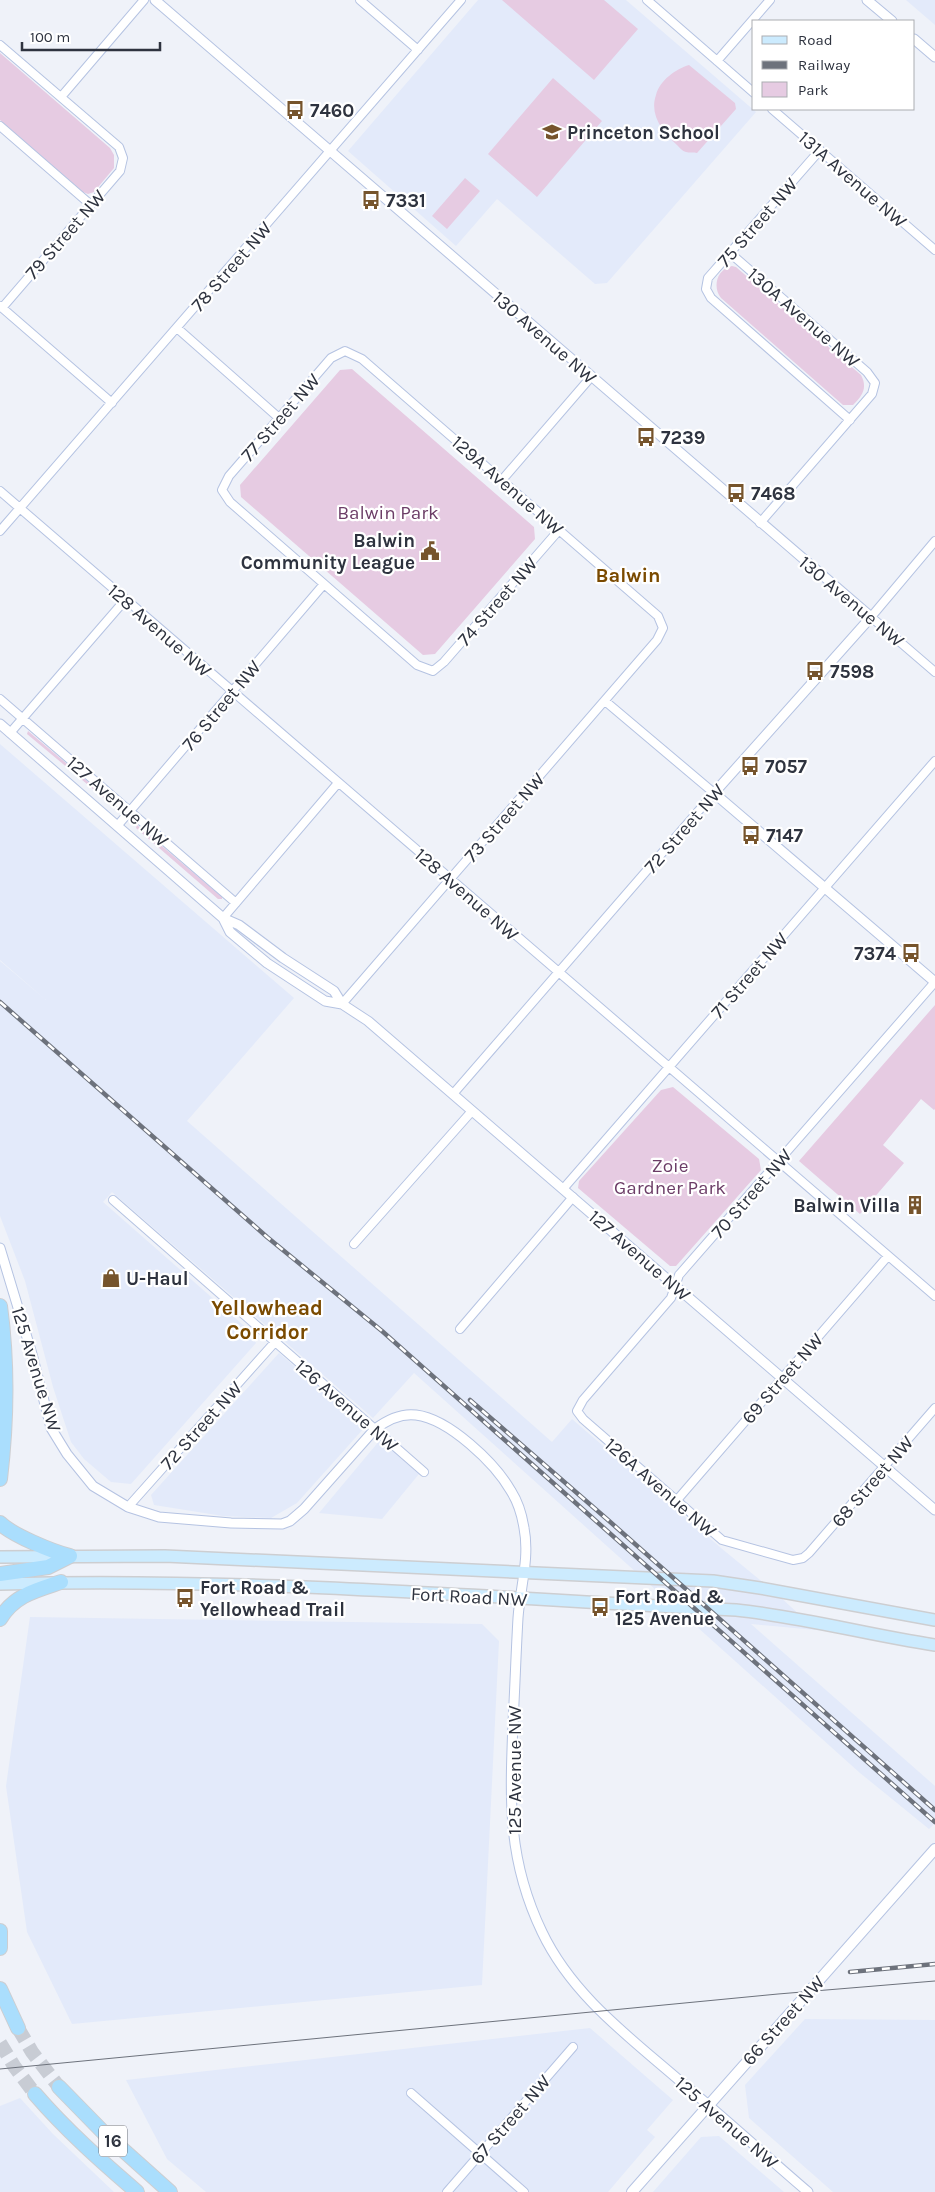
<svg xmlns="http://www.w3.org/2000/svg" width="935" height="2192" viewBox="0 0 935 2192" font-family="Karla,sans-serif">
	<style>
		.built { fill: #e3eafa }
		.green { fill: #e6cbe2 }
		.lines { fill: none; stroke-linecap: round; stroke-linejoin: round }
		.motorway-tunnel { stroke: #c8ccd4; stroke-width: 14; stroke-dasharray: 14 7; stroke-linecap: butt }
		.minor-casing { stroke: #b5c3e2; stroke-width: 10 }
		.tertiary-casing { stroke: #b5c3e2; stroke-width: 11 }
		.secondary-casing { stroke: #b5c3e2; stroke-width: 12 }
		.primary-casing { stroke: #cdced1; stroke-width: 14 }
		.motorway-casing { stroke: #cdced1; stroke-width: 16 }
		.minor { stroke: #fff; stroke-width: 8 }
		.tertiary { stroke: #fff; stroke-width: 9 }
		.secondary { stroke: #fff; stroke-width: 10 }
		.primary { stroke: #ccebfe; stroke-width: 11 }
		.motorway { stroke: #aadefd; stroke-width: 14 }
		.tram { stroke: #6d727c; stroke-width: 1 }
		.rail-casing { stroke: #6d727c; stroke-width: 4.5 }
		.rail { stroke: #fff; stroke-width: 2.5; stroke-dasharray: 8; stroke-linecap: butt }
		.labels { text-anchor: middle; stroke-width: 4.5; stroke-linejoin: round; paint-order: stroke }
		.shield { fill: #fff; stroke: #6d7079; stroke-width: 1 }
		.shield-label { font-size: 18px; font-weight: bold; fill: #2e333f }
		.poi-label { font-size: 19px; font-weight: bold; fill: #2e333f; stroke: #fff; text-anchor: start }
		.street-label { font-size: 19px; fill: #2e333f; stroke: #fff }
		.park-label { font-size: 19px; fill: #6c3d67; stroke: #fff }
		.neighbourhood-label { font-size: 20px; font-weight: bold; fill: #7a4a00; stroke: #fff }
		.quarter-label { font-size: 21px; font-weight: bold; fill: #7a4a00; stroke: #fff }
	</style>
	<rect width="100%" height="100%" fill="#eff2f9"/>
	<path class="built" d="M478,0h148l130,112 -149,171 -12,1 -98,-85 -41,47 -108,-95z
		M906,0h29v25z
		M0,744l294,254 -107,123 365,321 20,-23 149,129 56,46 39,36 -65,-6 184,162v37l-6,6 -69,-56 -446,-400 -41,45 -261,-226 -9,10 147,129 6,12 -125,141 -20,-2 -27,-23 -13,-17 -18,-55 -28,-106 -25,-65v-255l46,39 -46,-40z
		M279,1353l86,74 -68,76 -26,15 -48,-2 -69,-11 -3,-10z
		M380,1440l39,34 -37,45 -63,-6z
		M30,1617l452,7 17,17 -17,344 -410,39 -45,-92 -21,-146z
		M805,2019l130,1v172h-102l-84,-74 -4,-33z
		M590,2028l83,72 -26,30 8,7 -47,55h-402l-39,-33 -41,-79z
		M20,2098l33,36 61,58h-114v-86z
		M719,2136l65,56h-131l48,-55z"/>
	<path class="green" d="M502,0h102l34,29 -44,51z
		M0,53l110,95 4,7v13l-20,24 -6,2 -5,-2 -83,-72z
		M689,65l46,38 1,6 -39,44c-3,-1 -8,0 -11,-1 -4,-1 -6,-4 -9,-7 -14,-13 -28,-30 -21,-50 4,-15 20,-26 33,-30z
		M553,78l49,43 -65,76 -49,-43z
		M465,178l15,13 -33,38 -15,-13z
		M732,266l4,1 125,108c7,13 1,21 -8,30h-10l-122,-107c-9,-11 -4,-29 11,-32z
		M352,369l182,158 1,12 -100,115 -12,1 -182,-158 -1,-12 100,-115z
		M28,731l83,70v3l-84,-70z
		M137,825l85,72v2h-4l-82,-71z
		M935,1005v104l-1,1 -13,-11 -38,46 21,18 -44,51 -61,-53z
		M673,1087l86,72 2,11 -85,96h-6l-92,-78 1,-7 82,-91z"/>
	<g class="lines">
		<path class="motorway-tunnel" d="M18,2028l14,24 27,35
			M0,2043l14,23 21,28"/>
		<g class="minor-casing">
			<path id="minor" d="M360,0l58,50
				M647,0l107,93
				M0,45l119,102 4,11 -3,13 -118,137
				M717,61l53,-61
				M61,97l83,-97
				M772,109l163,141
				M0,126l91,79
				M820,150l-112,128 -2,11 5,9 139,122
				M730,253l137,119 8,11 -3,11 -112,129
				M0,306l112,97
				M177,328l102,90
				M502,480l89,-103
				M0,491l935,805
				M0,531l461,-531
				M935,541l-64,76 64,55
				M0,699l236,204
				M10,733l115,-133
				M118,825l206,-241
				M223,918l115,-135
				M935,982l-256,293 -8,23 -88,102 -6,11 6,8 139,121 71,20 10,-2 6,-5 126,-145
				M342,1004l315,-364 6,-12 -5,-12 -296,-257 -17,-8 -14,7 -102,118 -7,14 8,12 187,163 16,6 11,-9 115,-132
				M453,1094l261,-301 -109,-92
				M563,1189l372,-428
				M113,1200l311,272
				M354,1244l118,-133
				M460,1329l113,-132
				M677,1500l211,-244
				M128,1507l147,-165
				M411,2093l113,99
				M447,2192l126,-145"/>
		</g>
		<g class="tertiary-casing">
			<path id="tertiary" d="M155,0l716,617 -157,176 221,189
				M867,0l25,21
				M914,39l21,18
				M0,724l223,194 16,7 44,33 51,33 8,13
				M223,918l7,14 37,31 58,38 17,3 26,17 567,489
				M0,1248l32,106 19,74 16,26 26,32 35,21 31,10 72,6 51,1 8,-3 14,-12 71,-80c12,-9 26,-16 41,-14 33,4 79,48 95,76 7,11 11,24 13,37 6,30 -4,60 -6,90 -2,34 -3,69 -5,104 -3,78 -6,137 29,210 30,63 86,104 138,149 43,36 85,74 128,111"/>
		</g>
		<g class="secondary-casing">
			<path id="secondary" d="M632,2192l303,-343"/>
		</g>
		<g class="primary-casing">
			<path id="primary" d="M0,1557l165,-1 548,25 47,7 175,32
				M0,1584c245,-7 491,14 736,26 67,7 132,25 199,35"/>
		</g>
		<g class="motorway-casing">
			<path id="motorway" d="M0,1306c8,59 7,114 0,173
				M0,1523c12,12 53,29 70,33
				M0,1574l48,-7 22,-11
				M0,1619c14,-24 37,-29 61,-37
				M0,1931v17
				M0,1989l18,39
				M59,2087l44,45 67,60
				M35,2094c31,36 66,67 102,98"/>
		</g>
		<use href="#minor" class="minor"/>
		<use href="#tertiary" class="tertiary"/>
		<use href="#secondary" class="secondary"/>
		<use href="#primary" class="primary"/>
		<use href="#motorway" class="motorway"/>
		<path class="tram" d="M0,2069l778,-75 157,-13"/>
		<g class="rail-casing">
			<path id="rail" d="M0,1002l267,235 115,94 553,491
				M470,1400l138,120 327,290
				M850,1972l85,-8"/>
		</g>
		<use href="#rail" class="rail"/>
	</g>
	<defs>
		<g id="bus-bare" transform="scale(1.5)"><path d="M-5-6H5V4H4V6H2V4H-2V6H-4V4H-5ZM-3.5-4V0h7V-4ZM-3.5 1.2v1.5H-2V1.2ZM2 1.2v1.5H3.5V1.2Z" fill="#76542c" stroke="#fff" stroke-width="2.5" paint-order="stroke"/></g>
		<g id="school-bare" transform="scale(1.5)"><path d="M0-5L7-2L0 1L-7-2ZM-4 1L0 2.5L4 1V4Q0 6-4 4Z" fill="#76542c" stroke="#fff" stroke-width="2.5" paint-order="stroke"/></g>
		<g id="civic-bare" transform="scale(1.5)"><path d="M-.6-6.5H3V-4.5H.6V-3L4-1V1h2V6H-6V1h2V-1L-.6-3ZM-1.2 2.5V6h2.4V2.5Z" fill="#76542c" stroke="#fff" stroke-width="2.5" paint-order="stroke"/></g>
		<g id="building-bare" transform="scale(1.5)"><path d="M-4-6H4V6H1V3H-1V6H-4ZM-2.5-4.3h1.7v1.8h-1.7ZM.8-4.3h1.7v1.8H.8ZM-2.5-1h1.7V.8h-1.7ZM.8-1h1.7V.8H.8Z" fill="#76542c" stroke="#fff" stroke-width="2.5" paint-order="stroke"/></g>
		<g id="shop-bare" transform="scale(1.5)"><path d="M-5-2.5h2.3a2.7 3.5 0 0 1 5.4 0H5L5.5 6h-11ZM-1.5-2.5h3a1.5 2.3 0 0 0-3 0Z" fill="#76542c" stroke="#fff" stroke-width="2.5" paint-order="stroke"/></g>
	</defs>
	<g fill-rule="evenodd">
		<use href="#bus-bare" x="295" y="110"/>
		<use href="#school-bare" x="552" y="132"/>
		<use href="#bus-bare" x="371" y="200"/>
		<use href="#bus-bare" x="646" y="437"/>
		<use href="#bus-bare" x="736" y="493"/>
		<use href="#civic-bare" x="430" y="551"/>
		<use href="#bus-bare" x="815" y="671"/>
		<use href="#bus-bare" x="750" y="766"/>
		<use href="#bus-bare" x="751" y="835"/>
		<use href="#bus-bare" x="911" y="953"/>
		<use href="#building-bare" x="915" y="1205"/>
		<use href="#shop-bare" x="111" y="1278"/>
		<use href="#bus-bare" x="185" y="1598"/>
		<use href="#bus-bare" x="600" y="1607"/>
	</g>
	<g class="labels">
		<rect class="shield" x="99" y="2125.5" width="28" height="31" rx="4"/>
		<g class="shield-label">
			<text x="113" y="2147">16</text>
		</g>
		<g class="poi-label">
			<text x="310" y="117">7460</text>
			<text x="567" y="139">Princeton School</text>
			<text x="386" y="207">7331</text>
			<text x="661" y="444">7239</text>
			<text x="751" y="500">7468</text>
			<text x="415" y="547" text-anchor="end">Balwin<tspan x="415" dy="22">Community League</tspan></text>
			<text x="830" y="678">7598</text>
			<text x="765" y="773">7057</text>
			<text x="766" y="842">7147</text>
			<text x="896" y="960" text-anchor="end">7374</text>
			<text x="900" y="1212" text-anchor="end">Balwin Villa</text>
			<text x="126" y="1285">U-Haul</text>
			<text x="200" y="1594">Fort Road &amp;<tspan x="200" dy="22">Yellowhead Trail</tspan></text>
			<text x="615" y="1603">Fort Road &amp;<tspan x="615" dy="22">125 Avenue</tspan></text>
		</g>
		<g class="street-label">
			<text transform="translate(853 179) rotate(41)" y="7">131A Avenue NW</text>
			<text transform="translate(757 222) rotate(-49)" y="7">75 Street NW</text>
			<text transform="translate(65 234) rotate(-49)" y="7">79 Street NW</text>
			<text transform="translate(231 266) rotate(-49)" y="7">78 Street NW</text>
			<text transform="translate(804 317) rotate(41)" y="7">130A Avenue NW</text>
			<text transform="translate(545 337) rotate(41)" y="7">130 Avenue NW</text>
			<text transform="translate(280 417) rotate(-49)" y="7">77 Street NW</text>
			<text transform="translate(508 485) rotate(41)" y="7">129A Avenue NW</text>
			<text transform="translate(497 601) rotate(-49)" y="7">74 Street NW</text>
			<text transform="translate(852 601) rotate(40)" y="7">130 Avenue NW</text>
			<text transform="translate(160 630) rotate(41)" y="7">128 Avenue NW</text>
			<text transform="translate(221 705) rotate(-50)" y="7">76 Street NW</text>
			<text transform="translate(118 801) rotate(41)" y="7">127 Avenue NW</text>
			<text transform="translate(504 817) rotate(-49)" y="7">73 Street NW</text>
			<text transform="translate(684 828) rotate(-49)" y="7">72 Street NW</text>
			<text transform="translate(467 894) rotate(41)" y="7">128 Avenue NW</text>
			<text transform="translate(749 975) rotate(-49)" y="7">71 Street NW</text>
			<text transform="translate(751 1193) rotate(-49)" y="7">70 Street NW</text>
			<text transform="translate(640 1255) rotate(41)" y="7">127 Avenue NW</text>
			<text transform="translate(37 1369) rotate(73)" y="7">125 Avenue NW</text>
			<text transform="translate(782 1378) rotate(-49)" y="7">69 Street NW</text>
			<text transform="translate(347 1405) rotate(41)" y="7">126 Avenue NW</text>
			<text transform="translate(201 1425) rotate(-48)" y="7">72 Street NW</text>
			<text transform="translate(872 1481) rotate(-49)" y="7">68 Street NW</text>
			<text transform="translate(661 1487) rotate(41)" y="7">126A Avenue NW</text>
			<text transform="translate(469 1596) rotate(3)" y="7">Fort Road NW</text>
			<text transform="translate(514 1770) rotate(-90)" y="7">125 Avenue NW</text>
			<text transform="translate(783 2020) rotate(-48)" y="7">66 Street NW</text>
			<text transform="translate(510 2119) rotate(-49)" y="7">67 Street NW</text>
			<text transform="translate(727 2122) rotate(41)" y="7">125 Avenue NW</text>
		</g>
		<g class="park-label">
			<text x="388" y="519">Balwin Park</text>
			<text x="670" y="1172">Zoie<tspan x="670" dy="22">Gardner Park</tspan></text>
		</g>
		<g class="neighbourhood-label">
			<text x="628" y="582">Balwin</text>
		</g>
		<g class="quarter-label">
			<text x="267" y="1315">Yellowhead<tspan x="267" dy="24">Corridor</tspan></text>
		</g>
	</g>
	<rect x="752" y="20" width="162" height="90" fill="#ffffff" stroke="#abadb2"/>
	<rect x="762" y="36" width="25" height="8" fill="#ccebfe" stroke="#abadb2"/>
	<text x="798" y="45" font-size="15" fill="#2e333f">Road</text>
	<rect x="762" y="61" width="25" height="8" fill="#6d727c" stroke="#abadb2"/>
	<text x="798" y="70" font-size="15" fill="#2e333f">Railway</text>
	<rect x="762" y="82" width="25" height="15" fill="#e6cbe2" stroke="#abadb2"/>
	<text x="798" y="95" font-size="15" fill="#2e333f">Park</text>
	<path d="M22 42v8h138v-8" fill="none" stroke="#2e333f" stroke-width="2.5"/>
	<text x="30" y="42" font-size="15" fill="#2e333f" stroke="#ffffff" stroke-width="4" paint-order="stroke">100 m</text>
</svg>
